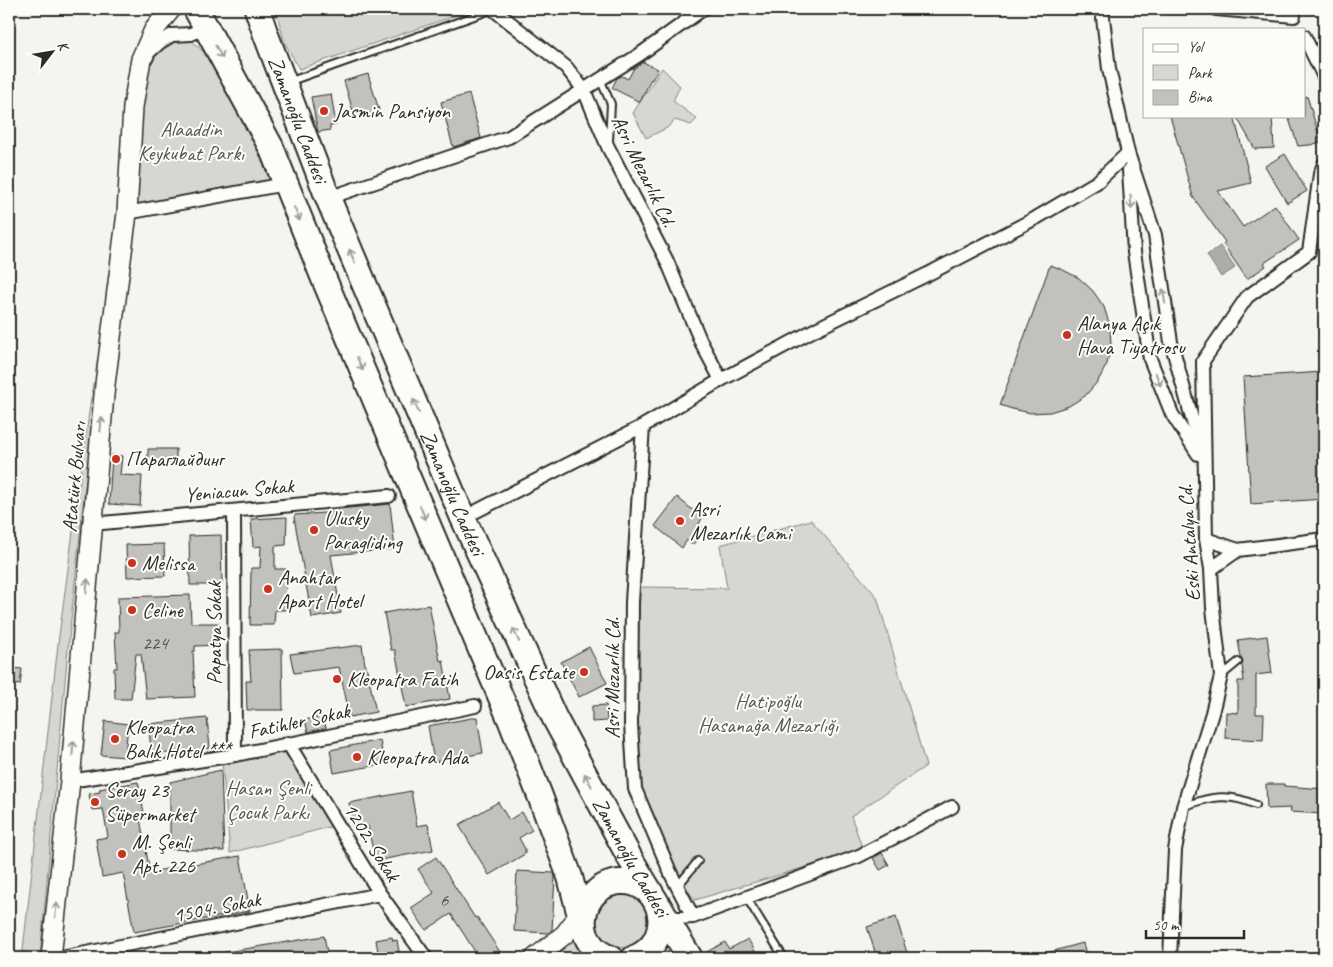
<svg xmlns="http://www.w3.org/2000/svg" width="1333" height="967" viewBox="0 0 1333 967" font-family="Caveat,sans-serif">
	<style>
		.green { fill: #d7d6d2; stroke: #81807e }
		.water { fill: #adaca9; stroke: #797877 }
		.building { fill: #c2c1be; stroke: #2b2b2b }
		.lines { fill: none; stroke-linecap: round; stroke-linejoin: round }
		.lane-casing { stroke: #2b2b2b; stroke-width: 10 }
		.street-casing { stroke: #2b2b2b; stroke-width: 16 }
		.secondary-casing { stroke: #2b2b2b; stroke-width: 22 }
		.highway-casing { stroke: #2b2b2b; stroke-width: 28 }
		.lane { stroke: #fdfcf7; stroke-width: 6 }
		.street { stroke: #fdfcf7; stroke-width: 12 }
		.secondary { stroke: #fdfcf7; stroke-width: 19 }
		.highway { stroke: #fdfcf7; stroke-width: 24 }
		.oneway { stroke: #9e9e9b }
		.poi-dot { fill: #c8321e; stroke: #fdfcf7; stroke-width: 2 }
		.labels { text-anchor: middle; stroke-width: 4; stroke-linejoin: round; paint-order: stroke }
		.number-label { font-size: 19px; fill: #515050 }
		.poi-label { font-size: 21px; fill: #2b2b2b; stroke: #fdfcf7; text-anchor: start }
		.street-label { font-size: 21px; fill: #2b2b2b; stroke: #fdfcf7 }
		.park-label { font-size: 21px; fill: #565655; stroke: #fdfcf7 }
	</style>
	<rect width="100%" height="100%" fill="#f5f4ef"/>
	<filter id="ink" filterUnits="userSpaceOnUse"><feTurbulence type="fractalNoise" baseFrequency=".02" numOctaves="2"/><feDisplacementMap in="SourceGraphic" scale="10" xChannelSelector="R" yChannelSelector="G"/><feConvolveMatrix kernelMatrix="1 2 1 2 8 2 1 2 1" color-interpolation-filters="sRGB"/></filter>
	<g filter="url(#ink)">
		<path class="green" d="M276,9h194l-4,3 -167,57 -15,-28z
			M174,40h17l14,13 72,129 -145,25 4,-99 16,-52z
			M662,68l18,18 -7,15 24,18 -6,6 -16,-5 -8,8 -21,10 -13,-25z
			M93,383h3l-28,265 -28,310h-18l37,-322z
			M811,520l66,77 49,169 -75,50 12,34 -168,50 -14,-18 -38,-85 -5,-32 -5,-87 5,-91 89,1 -7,-43z
			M286,748l47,78 -103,27 -8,-92z
			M595 921a27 27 0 1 1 54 0a27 27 0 1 1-54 0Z
			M579,935l8,19 -14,4h-22l10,-7z"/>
		<path class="water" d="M1220,246l15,22 -14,9 -14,-22z"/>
		<path class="building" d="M643,62l15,7 -6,11 -1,-1 -11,23 -28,-14 5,-10 5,-2 6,3 6,-11z
			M368,74l11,36 -24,8 -11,-37z
			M331,94l5,31 -6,1v4l-12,2 -7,-35z
			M469,94l12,44 -28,9 -12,-45z
			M1307,96l14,46 -11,3 -12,1 -10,-30h16v-19z
			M1170,116h64l17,67 -33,8 25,36 32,-22 24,35 -35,23 2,3 -19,13 -24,-35 2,-2 -32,-45z
			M1236,116h36l2,32 -19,1z
			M1285,154l22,37 -20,12 -22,-37z
			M1050,265l11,4 18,9 14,13 11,16 6,19 1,19 -4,19 -9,17 -13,15 -16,10 -19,6 -19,1 -19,-4 -12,-4z
			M1324,372v127l-73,5 -8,-127z
			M148,449h28v15l-28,1z
			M112,455l10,1 -2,19 22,1 -2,30 -31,-2z
			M677,497l25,21 -3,6 7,7 -14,14 -5,-5 -5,8 -27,-22z
			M390,504l5,45 -64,6 10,58 -29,5 -18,-101 1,-1v-1l44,-3 -1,-3z
			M287,517l-1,28 -11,1v23h11l-1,41h-10l-1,15h-24l1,-57h9l1,-22 -8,1 -2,-28z
			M221,535l1,50h-32l-1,-49z
			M164,544l1,32 -38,1 -1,-32z
			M190,595l1,28h28v22l-24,1v5h-2l2,46 -49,2 -5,-45h-5l-5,45h-16l-1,-31h3l-2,-36h4l-1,-35z
			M429,605l11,56 3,-1 7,39 -44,8 -11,-57h-4l-7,-37z
			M1267,636l5,37 -16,2v39h8l-1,26 -38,-2 1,-26 12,1v-32h6l-2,-16 1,-3 -2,-4 -3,-18z
			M362,645l3,20h1l10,47 -26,5 -11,-50 -45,6 -4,-19z
			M589,647l18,36 -28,14 -18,-35z
			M282,649l1,61h-36l-1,-29h5l-2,-31z
			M11,668l11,1 -2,16 -11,-2z
			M606,705l1,16 -15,1v-16z
			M323,716l3,12 -18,4 -3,-12z
			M477,717l6,36 -49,9 -6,-36z
			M207,718l3,30 -58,7 -4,-31z
			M105,721l23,3 -3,33 -24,-2z
			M380,740l4,24 -50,9 -4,-23z
			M221,770l3,81 -54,-2v-67z
			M138,782l7,36 -5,1 10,53 90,-16 10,55 -116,21 -11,-59 -21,4 -6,-38 12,-2 -5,-28 -11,1 -3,-16 11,-2 -1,-3z
			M1266,784h18v2l40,3v25l-34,-2 1,-4 -24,1z
			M411,791l6,35 11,-2 5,26 -58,11 -7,-35 -14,2 -5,-25z
			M498,802l11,18 13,-8 10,18 -13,8 6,11v5l-36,21 -30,-50z
			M882,853l7,12 -9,5 -7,-12z
			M436,857l39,61 2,-1 27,41h-25l-28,-44 -25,16 -15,-22 23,-15 -16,-24z
			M517,871l37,2 1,4 -3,53 -4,3 -34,-2z
			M896,917l11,36 -16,5h-14l-10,-31z
			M324,936l4,22h-107l-1,-5z
			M392,937l1,4 4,-1 3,18h-21l-3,-18z
			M748,939l7,12 -13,7h-38l-1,-4 22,-12 4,7z
			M1083,943l4,15h-47l-1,-3z"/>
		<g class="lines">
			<g class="lane-casing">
				<path id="lane" d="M600,79l11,25 -2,37
					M288,82l206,-73
					M1221,676l17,-14
					M1185,806c26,-10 45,-13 71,-1
					M680,887l1,-5 17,-21
					M746,897l38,61"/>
			</g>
			<g class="street-casing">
				<path id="street" d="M493,9l73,58 18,23 24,57 59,114 34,81 20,38
					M1102,9l7,60 19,84 27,82 16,107 28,102
					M1216,9l78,7
					M1304,36l20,41
					M147,57l1,-4 11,-10 13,-8 19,-1 15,-7
					M1129,170l5,82 16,107 22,55 26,40
					M328,198l181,-61 130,-82 64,-46
					M127,213l158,-29
					M643,426l-11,176 -1,122 4,65 36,85 22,43
					M234,511l1,244
					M463,518l180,-92 78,-46 95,-51 112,-55 108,-56 61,-36 31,-29
					M92,524l297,-28
					M1206,539l32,11 -27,19
					M1238,550l86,-11
					M288,743l92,151 46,64
					M70,781l165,-26 240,-49
					M665,915l13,3 15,-1 166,-61 93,-49
					M61,958l319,-64
					M1170,958l5,-108 8,-43 29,-94 9,-37 -8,-68 -2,-39 -5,-30 -3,-178 44,-64 62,-45 11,-78 4,-10"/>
			</g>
			<g class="secondary-casing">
				<path id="secondary" d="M51,958l19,-177 35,-397 22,-171 6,-106 8,-48 13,-29 17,-21
					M535,958l30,-24 20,-27"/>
			</g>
			<g class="highway-casing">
				<g id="highway">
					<path d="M196,9l75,138 53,132 186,440 30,77 30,81 13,50"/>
					<path id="s1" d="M257,9l9,26 62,163 135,320 92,201 76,141 59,98"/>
					<path d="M611,958c-41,-12 -34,-73 9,-76 44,-3 57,60 14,76"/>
				</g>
			</g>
			<use href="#lane" class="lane"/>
			<use href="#street" class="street"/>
			<use href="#secondary" class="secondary"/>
			<use href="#highway" class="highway"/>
		</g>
		<defs><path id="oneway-shaft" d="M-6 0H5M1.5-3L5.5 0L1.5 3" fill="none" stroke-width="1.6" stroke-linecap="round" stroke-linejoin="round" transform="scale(1.25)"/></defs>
		<g class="oneway">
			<use href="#oneway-shaft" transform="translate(219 52) rotate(62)"/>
			<use href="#oneway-shaft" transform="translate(1131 202) rotate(86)"/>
			<use href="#oneway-shaft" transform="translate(297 214) rotate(67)"/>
			<use href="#oneway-shaft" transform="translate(352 256) rotate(-113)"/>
			<use href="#oneway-shaft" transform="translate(1164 296) rotate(-99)"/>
			<use href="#oneway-shaft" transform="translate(360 364) rotate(67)"/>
			<use href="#oneway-shaft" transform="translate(1158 379) rotate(69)"/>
			<use href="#oneway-shaft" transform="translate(416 406) rotate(-113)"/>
			<use href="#oneway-shaft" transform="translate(101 424) rotate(-85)"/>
			<use href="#oneway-shaft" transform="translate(423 513) rotate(67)"/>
			<use href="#oneway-shaft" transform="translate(87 586) rotate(-85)"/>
			<use href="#oneway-shaft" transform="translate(516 635) rotate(-115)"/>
			<use href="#oneway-shaft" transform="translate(73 748) rotate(-85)"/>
			<use href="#oneway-shaft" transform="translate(588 780) rotate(-119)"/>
			<use href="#oneway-shaft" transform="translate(56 910) rotate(-84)"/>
		</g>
	</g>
	<g class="poi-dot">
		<circle cx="324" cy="111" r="5"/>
		<circle cx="1067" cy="335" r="5"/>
		<circle cx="116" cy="459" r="5"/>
		<circle cx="680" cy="521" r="5"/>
		<circle cx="314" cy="530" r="5"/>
		<circle cx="132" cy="563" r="5"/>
		<circle cx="268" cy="589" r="5"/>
		<circle cx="132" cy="610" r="5"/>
		<circle cx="584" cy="672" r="5"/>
		<circle cx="337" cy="679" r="5"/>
		<circle cx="115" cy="739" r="5"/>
		<circle cx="357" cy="757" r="5"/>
		<circle cx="95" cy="802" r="5"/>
		<circle cx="122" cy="854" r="5"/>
	</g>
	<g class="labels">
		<g class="number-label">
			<text x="155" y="649">224</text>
			<text x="444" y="906">6</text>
		</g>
		<g class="poi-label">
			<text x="334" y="118">Jasmin Pansiyon</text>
			<text x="1077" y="330">Alanya Açık<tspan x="1077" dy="24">Hava Tiyatrosu</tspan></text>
			<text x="126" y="466">Параглайдинг</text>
			<text x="690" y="516">Asri<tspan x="690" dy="24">Mezarlık Cami</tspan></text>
			<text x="324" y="525">Ulusky<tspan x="324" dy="24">Paragliding</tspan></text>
			<text x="142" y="570">Melissa</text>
			<text x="278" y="584">Anahtar<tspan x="278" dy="24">Apart Hotel</tspan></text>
			<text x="142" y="617">Celine</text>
			<text x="574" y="679" text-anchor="end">Oasis Estate</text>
			<text x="347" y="686">Kleopatra Fatih</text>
			<text x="125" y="734">Kleopatra<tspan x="125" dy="24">Balık Hotel ***</tspan></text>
			<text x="367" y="764">Kleopatra Ada</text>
			<text x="105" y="797">Seray 23<tspan x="105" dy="24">Süpermarket</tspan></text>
			<text x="132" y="849">M. Şenli<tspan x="132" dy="24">Apt. 226</tspan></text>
		</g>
		<g class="street-label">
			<text dy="7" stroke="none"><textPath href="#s1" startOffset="118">Zamanoğlu Caddesi</textPath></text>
			<text transform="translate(644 171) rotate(64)" y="7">Asri Mezarlık Cd.</text>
			<text transform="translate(74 477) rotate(-85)" y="7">Atatürk Bulvarı</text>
			<text transform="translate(239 490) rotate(-5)" y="7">Yeniacun Sokak</text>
			<text dy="7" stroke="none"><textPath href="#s1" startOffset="522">Zamanoğlu Caddesi</textPath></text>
			<text transform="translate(1189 543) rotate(-94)" y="7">Eski Antalya Cd.</text>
			<text transform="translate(214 633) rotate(-90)" y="7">Papatya Sokak</text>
			<text transform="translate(612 678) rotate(-90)" y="7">Asri Mezarlık Cd.</text>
			<text transform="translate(299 721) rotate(-12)" y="7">Fatihler Sokak</text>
			<text transform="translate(372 842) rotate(58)" y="7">1202. Sokak</text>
			<text dy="7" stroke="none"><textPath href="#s1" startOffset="928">Zamanoğlu Caddesi</textPath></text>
			<text transform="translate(217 907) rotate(-11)" y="7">1504. Sokak</text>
		</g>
		<g class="park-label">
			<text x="191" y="136">Alaaddin<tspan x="191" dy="24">Keykubat Parkı</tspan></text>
			<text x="768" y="708">Hatipoğlu<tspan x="768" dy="24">Hasanağa Mezarlığı</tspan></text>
			<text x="268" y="795">Hasan Şenli<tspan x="268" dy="24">Çocuk Parkı</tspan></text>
		</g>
	</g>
	<rect width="1333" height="967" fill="none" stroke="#fdfcf7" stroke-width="30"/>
	<rect x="15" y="15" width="1303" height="937" fill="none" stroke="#2b2b2b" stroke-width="2" filter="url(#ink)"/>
	<rect x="1143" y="28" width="162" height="90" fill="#fdfcf7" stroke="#a9a8a5"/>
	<rect x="1153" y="44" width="25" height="8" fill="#fdfcf7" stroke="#a9a8a5"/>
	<text x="1188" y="52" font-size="15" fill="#2b2b2b">Yol</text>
	<rect x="1153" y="65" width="25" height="15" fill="#d7d6d2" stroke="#a9a8a5"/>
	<text x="1188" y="78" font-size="15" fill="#2b2b2b">Park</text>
	<rect x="1153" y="90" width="25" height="15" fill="#c2c1be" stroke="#a9a8a5"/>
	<text x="1188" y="102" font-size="15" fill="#2b2b2b">Bina</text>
	<g transform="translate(52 52) rotate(59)" stroke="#fdfcf7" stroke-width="4" paint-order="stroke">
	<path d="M0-4L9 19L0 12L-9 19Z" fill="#2b2b2b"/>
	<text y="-8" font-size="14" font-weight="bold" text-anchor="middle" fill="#2b2b2b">K</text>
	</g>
	<path d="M1146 930v8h98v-8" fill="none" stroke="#2b2b2b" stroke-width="2.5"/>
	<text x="1153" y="930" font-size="15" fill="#2b2b2b" stroke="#fdfcf7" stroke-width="4" paint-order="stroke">50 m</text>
</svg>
